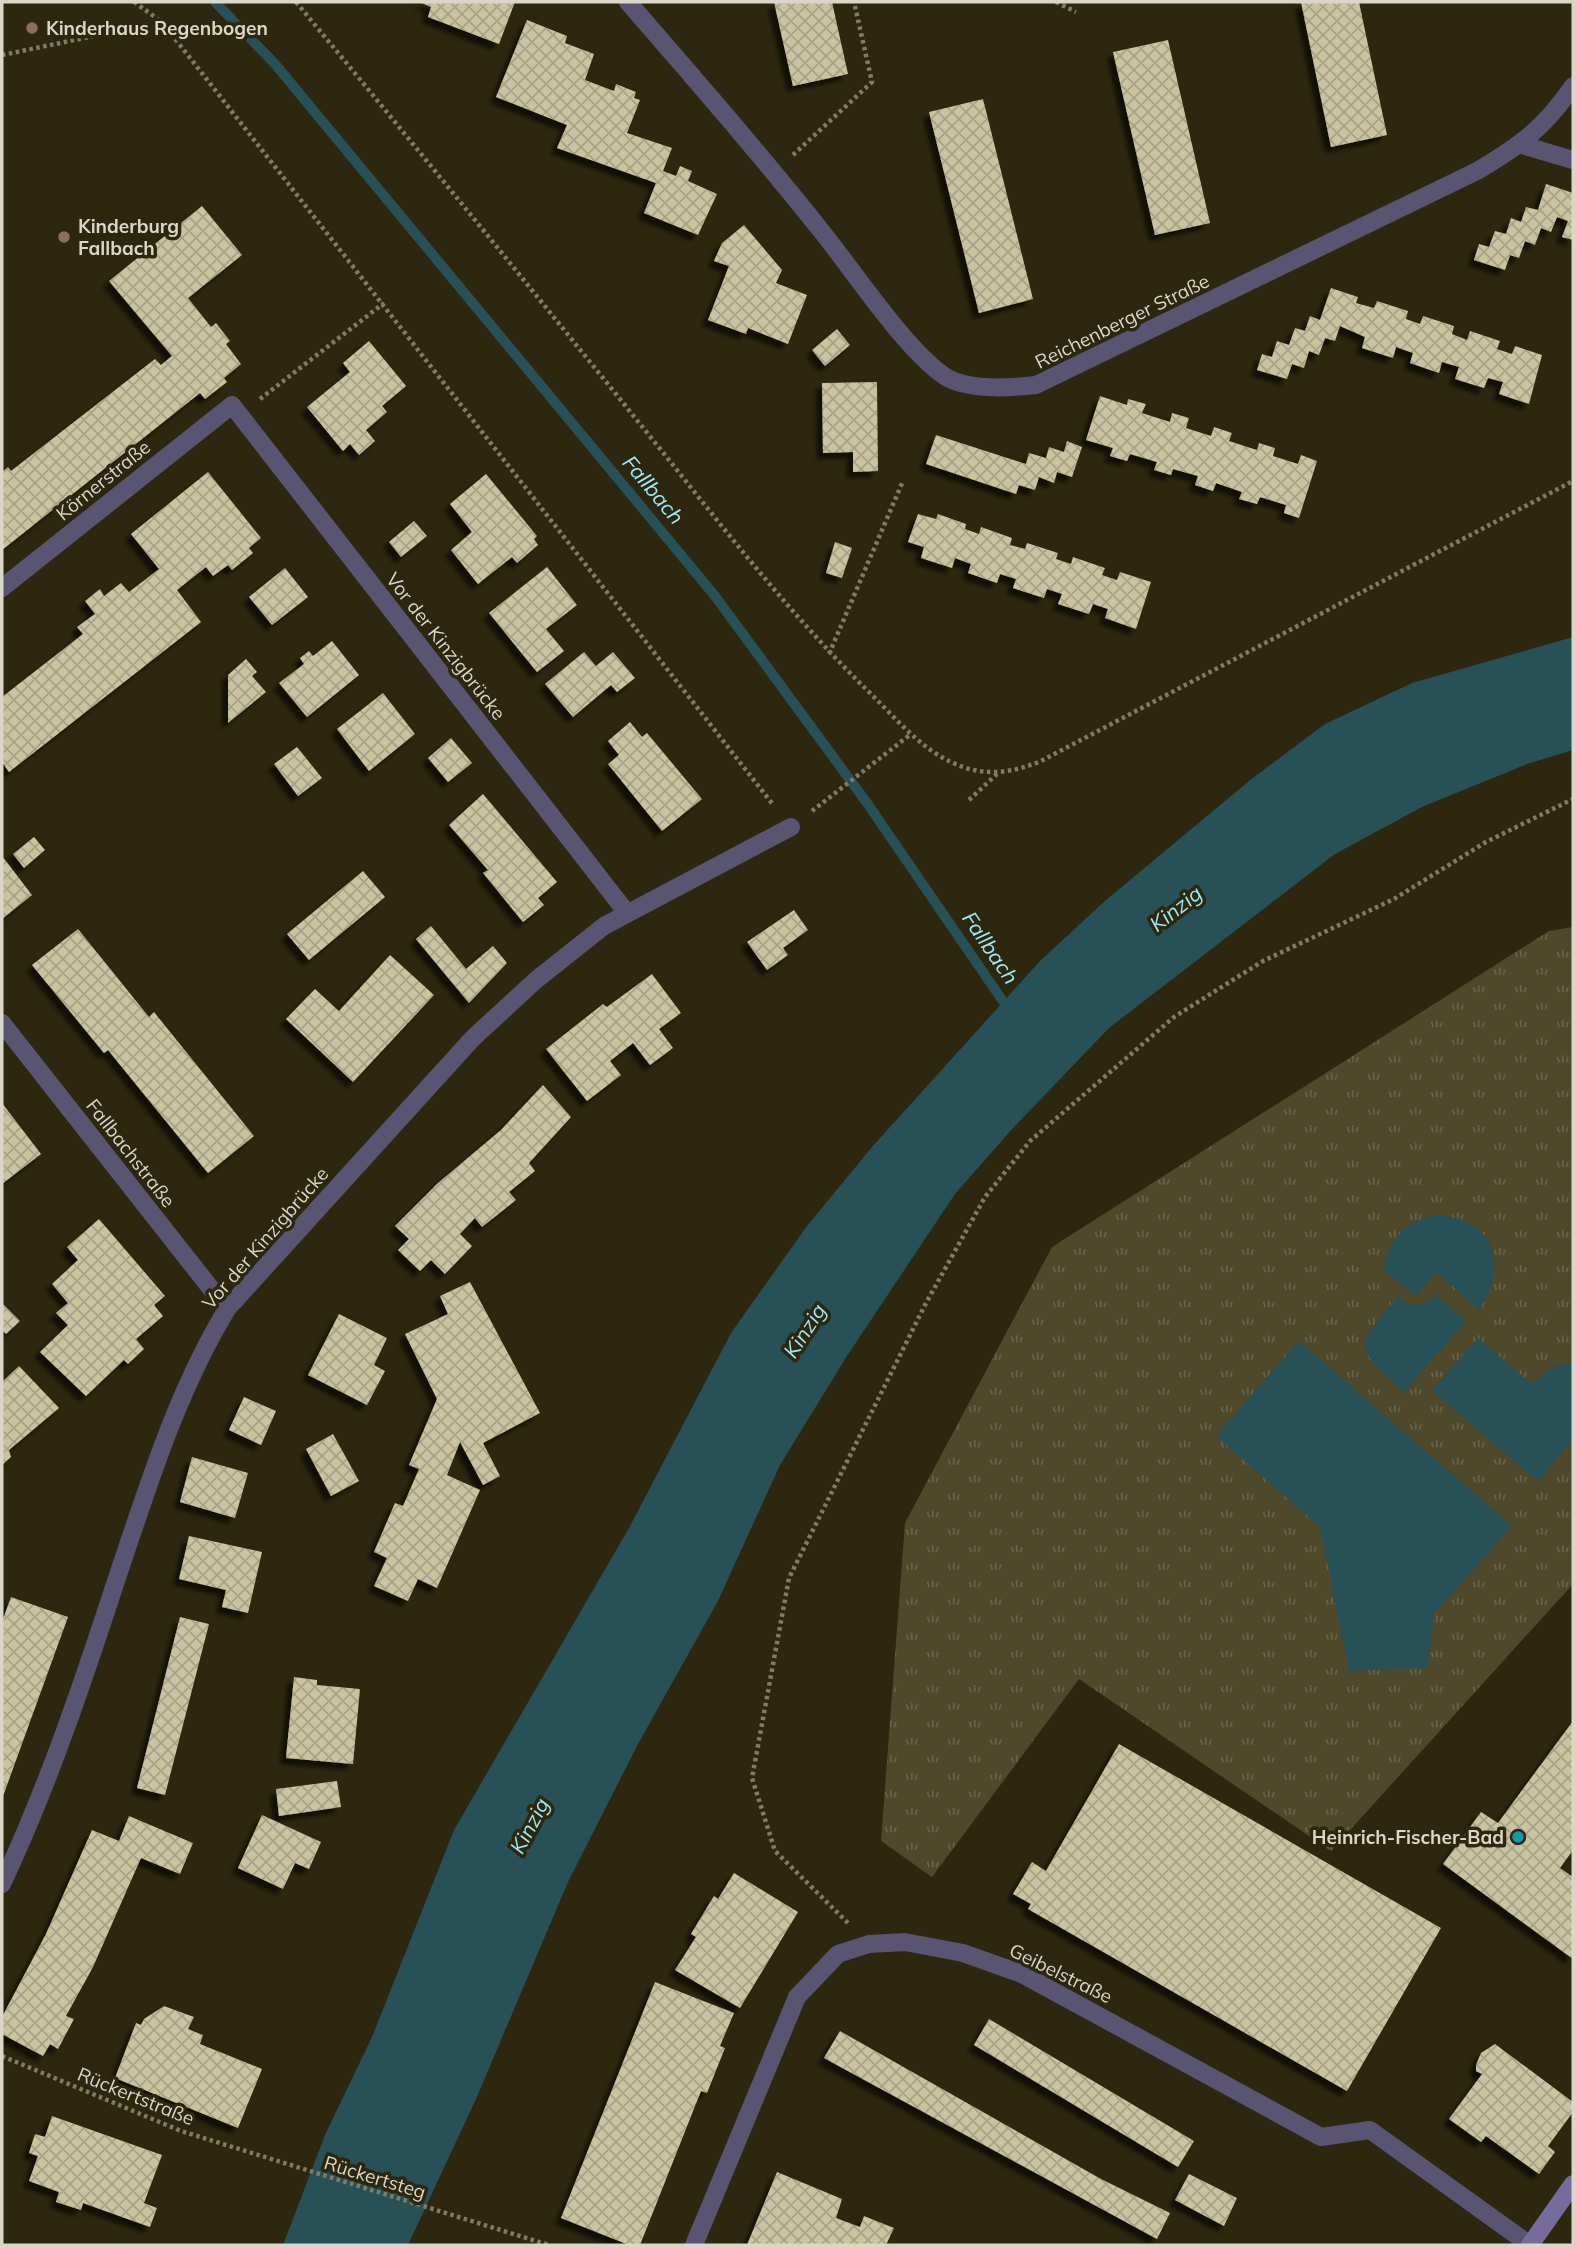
<svg xmlns="http://www.w3.org/2000/svg" width="1575" height="2247" viewBox="0 0 1575 2247" font-family="Mulish,sans-serif">
	<style>
		.park { fill: url(#park-tufts) }
		.water { fill: #275057 }
		.lines { fill: none; stroke-linecap: round; stroke-linejoin: round }
		.stream { stroke: #275057; stroke-width: 10 }
		.building { fill: url(#building-cross-hatch); filter: url(#shadow) }
		.path { stroke: #7f7b67; stroke-width: 4.5; stroke-dasharray: 3.5 3.5; stroke-linecap: butt }
		.street { stroke: #595471; stroke-width: 18 }
		.secondary { stroke: #756c9b; stroke-width: 18 }
		.education-dot { fill: #8d6e63; stroke: #2c270e; stroke-width: 2.5 }
		.culture-dot { fill: #0f9aa8; stroke: #2c270e; stroke-width: 2.5 }
		.labels { text-anchor: middle; stroke-width: 7; stroke-linejoin: round; paint-order: stroke }
		.poi-label { font-size: 19px; font-weight: bold; fill: #dad7c9; stroke: #2c270e; text-anchor: start }
		.street-label { font-size: 19px; fill: #dad7c9; stroke: #2c270e }
		.water-label { font-size: 21px; font-style: italic; fill: #9de9f7; stroke: #2c270e }
	</style>
	<defs>
		<pattern id="park-tufts" width="24" height="20" patternUnits="userSpaceOnUse" patternTransform="scale(1.75)"><rect width="24" height="20" fill="#4f492c"/><path d="M3 7l-1-3M5 7V3M7 7l1-3M15 17l-1-3M17 17v-4M19 17l1-3" fill="none" stroke="#686249"/></pattern>
		<pattern id="building-cross-hatch" width="8" height="8" patternUnits="userSpaceOnUse" patternTransform="scale(1.75)"><rect width="8" height="8" fill="#cac3a0"/><path d="M0 0l8 8M0 8l8-8" fill="none" stroke="#a8a287"/></pattern>
		<filter id="shadow"><feDropShadow dx="-6" dy="6" stdDeviation="2" flood-color="#0009"/></filter>
	</defs>
	<rect width="100%" height="100%" fill="#2c270e"/>
	<path class="park" d="M1573,927v657l-242,267 -252,-172 -147,198 -51,-36 24,-318 147,-276 497,-316z"/>
	<path class="water" d="M1573,637v113l-46,14 -105,43 -87,47 -226,174 -96,100 -58,66 -108,162 -67,109 -62,136 -80,143 -70,138 -92,217 -68,146h-125l42,-110 47,-98 82,-207 175,-302 102,-195 76,-107 65,-79 168,-186 66,-61 143,-119 76,-57 87,-41z
		M1433,1215c60,0 78,49 46,95l-42,-38 -21,24 -32,-26c3,-31 20,-46 49,-55z
		M1435,1294l31,27 -62,71c-50,-44 -50,-45 -6,-95 15,11 25,12 37,-3z
		M1478,1338l54,46 20,-17 21,-5v78l-35,41 -106,-90z
		M1299,1341l213,185 -78,88 -6,54 -79,3 -29,-144 -104,-91z"/>
	<g class="lines">
		<path class="stream" d="M215,2l60,62 440,532 152,207 142,207"/>
	</g>
	<path class="building" d="M419,2h96l-16,42 -71,-27 3,-10z
		M774,2h58l16,72 -55,12z
		M1301,2h58l28,133 -56,12z
		M527,20l40,16 -2,7 29,11 -9,26 29,11 2,-7 20,8 -2,6 6,2 -13,33 45,15 -9,23 13,5 4,-10 12,5 -4,10 29,13 -19,41 -54,-22 12,-30 -99,-35 10,-23 -71,-28z
		M1168,40l42,183 -55,12 -42,-183z
		M983,99l50,200 -54,14 -50,-201z
		M1546,184l27,9v47l-11,-3 6,-16 -11,-4 -6,15 -10,-4 -6,17 -10,-4 -6,17 -9,-3 -5,15 -31,-10 5,-16 10,3 6,-16 11,3 5,-16 10,4 5,-15 12,3z
		M202,206l40,49 -54,43 23,29 5,-4 14,18 -4,3 15,20 -17,14 3,4 -22,17 -5,-6 -198,157v-78l6,-5 3,4 144,-112 6,6 11,-9 -63,-75z
		M744,225l38,45 -6,13 31,12 -19,49 -40,-16 -2,6 -38,-14 21,-54 -15,-5 8,-18z
		M1331,288l27,9 -2,6 18,5 3,-7 31,10 -2,8 14,5 3,-8 31,10 -2,8 15,6 3,-9 30,10 -3,8 15,5 3,-8 27,9 -13,49 -30,-10 4,-12 -15,-4 -4,10 -29,-9 4,-12 -17,-5 -3,11 -29,-10 3,-10 -17,-6 -3,11 -31,-10 3,-11 -25,-11 -5,15 -10,-3 -6,17 -10,-4 -5,17 -12,-4 -5,15 -30,-9 5,-16 10,3 5,-16 12,4 6,-17 10,3 5,-15 10,4z
		M837,329l13,16 -25,21 -13,-16z
		M369,341l37,45 -24,20 5,6 -21,18 9,11 -16,14 -9,-11 -7,7 -36,-44 43,-35 -7,-9z
		M877,382l1,89 -25,1v-20l-30,1 -1,-70z
		M1100,396l27,9 1,-6 18,5 -4,9 28,9 2,-9 17,5 -3,10 25,8 3,-9 18,6 -3,8 28,9 2,-7 16,5 -2,8 25,8 3,-9 16,6 -18,57 -15,-5 2,-8 -26,-8 -3,7 -18,-5 3,-7 -26,-9 -3,8 -18,-6 3,-9 -25,-7 -2,6 -17,-5 3,-8 -27,-8 -3,7 -17,-5 3,-8 -27,-8z
		M936,435l90,29 3,-11 17,5 3,-11 15,5 3,-11 15,6 -10,30 -15,-5 -3,11 -15,-6 -4,13 -16,-5 -3,9 -90,-30z
		M208,472l53,66 -12,10 4,5 -21,17 -4,-5 -15,11 -7,-9 -29,23 24,32 -192,150 -7,-10v-65l81,-63 -6,-7 18,-13 -10,-13 15,-12 4,7 17,-13 8,9 30,-23 -28,-35z
		M486,474l51,62 -3,3 4,6 -21,18 -5,-6 -34,27 -27,-34 21,-18 -22,-28z
		M918,514l18,5 2,-5 28,10 -1,5 14,5 2,-7 31,11 -2,7 15,4 2,-6 31,10 -2,6 15,5 2,-7 32,11 -3,7 15,5 3,-8 31,10 -15,47 -31,-11 3,-9 -15,-5 -4,10 -31,-10 4,-10 -15,-5 -3,9 -31,-10 3,-9 -16,-5 -3,9 -29,-10 3,-9 -16,-6 -3,10 -31,-10 3,-11 -16,-5z
		M414,521l13,15 -26,21 -12,-15z
		M835,542l17,6 -10,30 -16,-5z
		M547,567l30,38 -31,24 18,22 -27,21 -48,-59z
		M285,568l23,29 -36,28 -23,-28z
		M332,641l27,34 -52,42 -28,-34 25,-19 -4,-6 9,-7 4,5z
		M584,652l12,14 17,-14 22,26 -18,14 -6,-7 -38,32 -28,-33z
		M246,659l11,13 -5,4 14,16 -38,31v-48z
		M383,693l32,41 -46,37 -32,-42z
		M630,722l12,15 5,-4 55,66 -40,32 -54,-67 11,-9 -11,-14z
		M451,738l21,25 -24,19 -20,-24z
		M297,747l25,31 -24,18 -24,-32z
		M483,794l74,88 -19,16 6,7 -21,17 -40,-49 5,-3 -39,-45z
		M34,837l11,13 -21,18 -11,-14z
		M2,856l30,39 -30,24z
		M363,871l22,26 -76,63 -22,-26z
		M794,910l14,20 -25,18 5,7 -21,15 -20,-28z
		M431,926l35,43 27,-23 14,17 -38,40 -53,-64z
		M78,929l71,88 5,-5 100,124 -46,37 -100,-123 -4,3 -72,-88z
		M390,955l44,40 -81,87 -67,-63 29,-30 24,22z
		M652,974l29,39 -22,16 14,19 -23,17 -17,-22 -23,18 11,14 -34,26 -41,-52 57,-45 4,3z
		M543,1085l28,32 -42,46 6,8 -26,21 7,8 -34,27 -7,-9 -15,16 12,12 -27,28 -14,-14 -11,11 -22,-21 11,-11 -14,-13 43,-43 63,-53z
		M2,1103l39,51 -39,30z
		M99,1219l66,77 -11,9 9,11 -27,23 8,10 -16,15 -4,-4 -38,36 -46,-44 28,-27 -12,-12 12,-10 -16,-19 26,-24 -11,-13z
		M470,1282l70,131 -57,30 17,33 -17,9 -23,-43 -13,33 33,15 -43,98 -19,-9 -10,22 -34,-15 13,-28 -13,-6 21,-49 8,3 16,-37 -10,-4 28,-66 -32,-65 43,-20 -8,-18z
		M2,1303l18,18 -14,13 -4,-4z
		M339,1314l48,24 -13,27 11,6 -18,34 -59,-30z
		M19,1366l40,42 -50,42 2,7 -9,8v-83z
		M244,1397l32,14 -15,34 -32,-15z
		M333,1434l26,47 -28,15 -25,-47z
		M192,1457l56,16 -13,45 -55,-16z
		M189,1536l73,16 -14,61 -26,-6 4,-17 -47,-11z
		M11,1597l57,20 -66,182v-177z
		M180,1617l29,7 -44,171 -28,-7z
		M294,1677l23,3v5l43,4 -7,75 -67,-6z
		M1573,1721v129l-13,18 13,9v82l-130,-95 38,-52 17,11z
		M1119,1744l322,184 -94,163 -319,-182 3,-5 -18,-10 19,-32 14,9z
		M337,1781l4,26 -62,9 -3,-27z
		M262,1815l59,27 -12,27 -14,-6 -12,26 -45,-21z
		M129,1816l64,27 -13,31 -39,-16 -48,109 -27,49 8,3 -16,30 -8,-5 -7,12 -41,-22v-17l44,-83 46,-104 27,11z
		M734,1873l64,39 -58,96 -65,-38 21,-33 -5,-3 23,-38 4,3z
		M655,1982l79,31 -14,33 5,2 -18,45 -6,-2 -61,154h-11l-68,-27z
		M164,2006l30,11 -6,12 15,6 -3,9 62,25 -24,59 -123,-50 21,-55 5,2 3,-6z
		M989,2019l205,122 -16,26 -204,-122z
		M840,2031l261,148 69,34 -13,26 -333,-181z
		M1495,2044l78,58v10l-25,34 7,6 -16,22 -53,-38 -5,6 -32,-23 33,-45 -6,-3v-6l5,-12z
		M52,2116l110,39 -18,48 13,5 -7,19 -67,-24 -2,7 -25,-8 3,-10 -30,-11 9,-25 -9,-3 6,-19 10,3z
		M777,2172l65,27 -6,19 24,9 4,-11 30,12 -8,17h-139z
		M1189,2174l48,24 -13,28 -49,-26z"/>
	<g class="lines">
		<path class="path" d="M134,2l28,20 612,784
			M296,2c126,152 250,305 373,458 66,83 130,164 206,238 23,23 46,50 76,64 31,15 59,12 90,-1l532,-280
			M1056,2l20,10
			M2,55l160,-33
			M793,155l79,-73 -18,-80
			M260,399l124,-96
			M829,654l74,-173
			M969,800l28,-26
			M812,811l99,-77
			M848,1923l-73,-72 -23,-73 37,-200 137,-275 59,-106 45,-56 144,-124 89,-56 131,-62 92,-57 87,-43
			M2,2056l179,75 368,114"/>
		<path class="street" d="M628,2c66,76 132,152 195,231 32,40 80,113 120,142 22,16 67,13 93,10l441,-214c44,-26 67,-43 96,-85
			M1522,145l51,15
			M2,588l230,-183 395,508
			M2,1023l225,286
			M2,1884c47,-100 82,-205 116,-309 31,-92 59,-183 109,-266l246,-271 63,-58 68,-54 187,-99
			M694,2245l103,-248 41,-43 31,-10 36,-2 58,11 59,21 299,163 49,-7 160,115"/>
		<path class="secondary" d="M1530,2245l43,-61"/>
	</g>
	<g class="education-dot">
		<circle cx="32" cy="28" r="7"/>
		<circle cx="64" cy="237" r="7"/>
	</g>
	<circle class="culture-dot" cx="1518" cy="1837" r="7"/>
	<g class="labels">
		<g class="poi-label">
			<text x="46" y="35">Kinderhaus Regenbogen</text>
			<text x="78" y="233">Kinderburg<tspan x="78" dy="22">Fallbach</tspan></text>
			<text x="1504" y="1844" text-anchor="end">Heinrich-Fischer-Bad</text>
		</g>
		<g class="street-label">
			<text transform="translate(1122 321) rotate(-26)" y="7">Reichenberger Straße</text>
			<text transform="translate(103 480) rotate(-39)" y="7">Körnerstraße</text>
			<text transform="translate(446 646) rotate(52)" y="7">Vor der Kinzigbrücke</text>
			<text transform="translate(131 1153) rotate(52)" y="7">Fallbachstraße</text>
			<text transform="translate(265 1238) rotate(-49)" y="7">Vor der Kinzigbrücke</text>
			<text transform="translate(1061 1973) rotate(26)" y="7">Geibelstraße</text>
			<text transform="translate(136 2096) rotate(22)" y="7">Rückertstraße</text>
			<text transform="translate(375 2177) rotate(17)" y="7">Rückertsteg</text>
		</g>
		<g class="water-label">
			<text transform="translate(653 490) rotate(50)" y="7">Fallbach</text>
			<text transform="translate(1176 909) rotate(-38)" y="7">Kinzig</text>
			<text transform="translate(990 948) rotate(56)" y="7">Fallbach</text>
			<text transform="translate(805 1331) rotate(-57)" y="7">Kinzig</text>
			<text transform="translate(530 1826) rotate(-62)" y="7">Kinzig</text>
		</g>
	</g>
	<rect width="1575" height="2247" fill="none" stroke="#dad7c9" stroke-width="7"/>
</svg>
